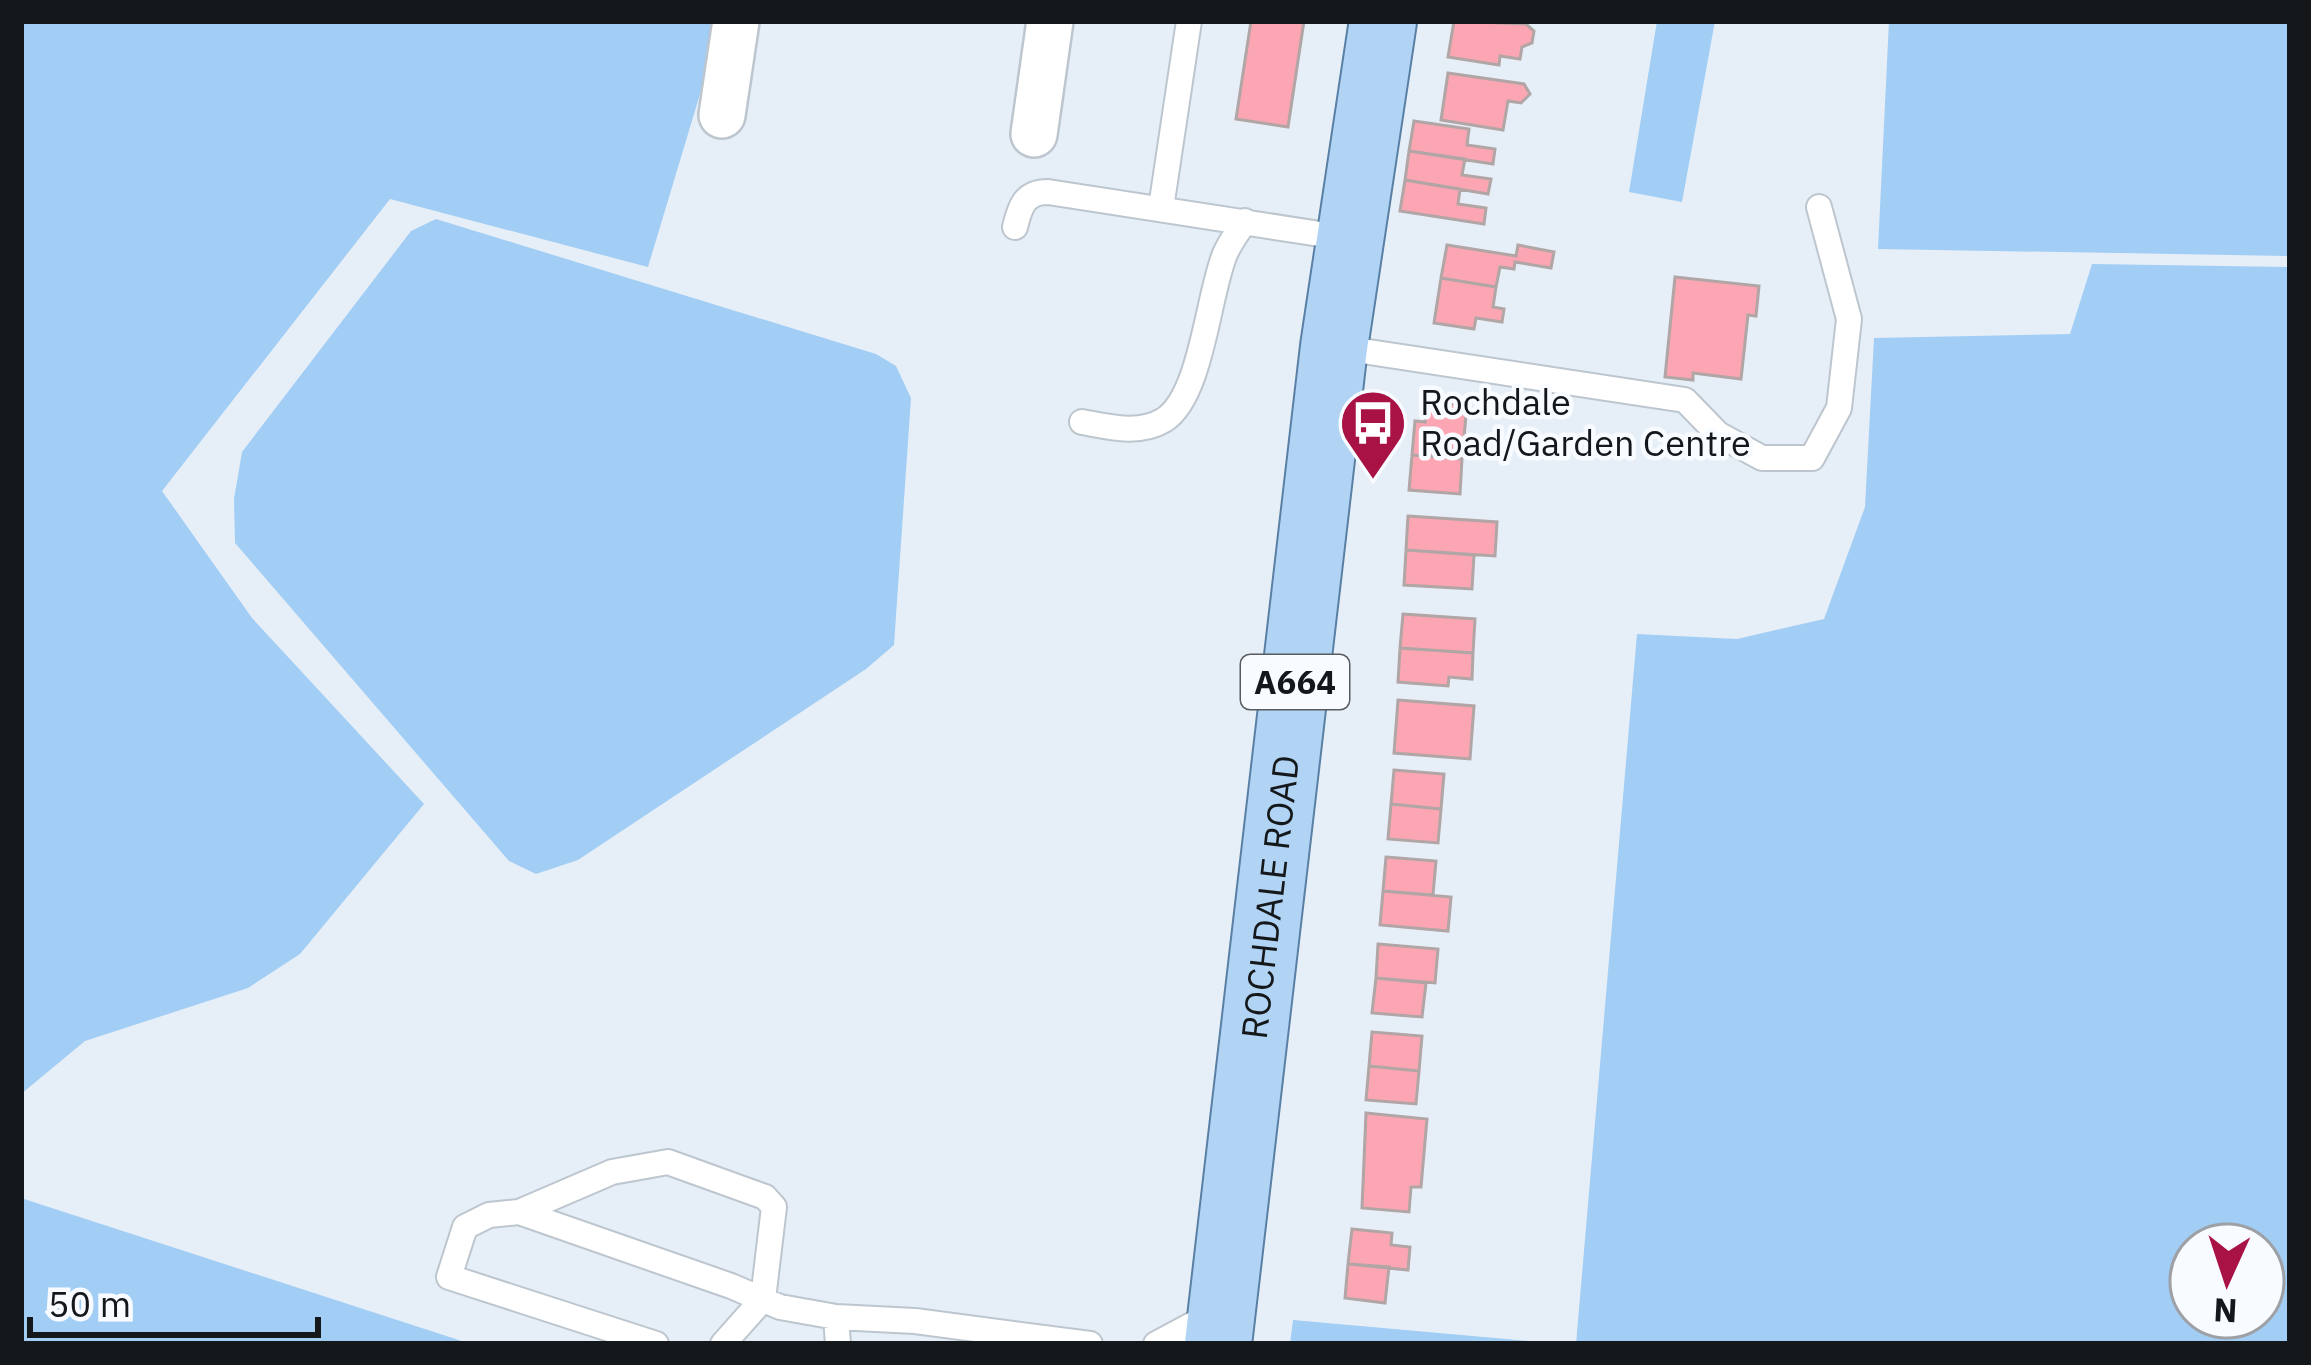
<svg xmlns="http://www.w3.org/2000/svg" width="2311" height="1365" viewBox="0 0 2311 1365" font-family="'IBM Plex Sans',sans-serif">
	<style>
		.green { fill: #a2cdf5; fill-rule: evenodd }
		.building { fill: #fba6b2; stroke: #b1a5a6; stroke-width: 3 }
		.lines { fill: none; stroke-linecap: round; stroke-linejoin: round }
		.lane-casing { stroke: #bdc6ce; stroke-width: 28 }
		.street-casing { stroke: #bdc6ce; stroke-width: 50 }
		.primary-casing { stroke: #5980a4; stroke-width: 70 }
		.lane { stroke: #fff; stroke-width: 24 }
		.street { stroke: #fff; stroke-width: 45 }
		.primary { stroke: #b1d4f5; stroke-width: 66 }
		.labels { text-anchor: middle; stroke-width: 9; stroke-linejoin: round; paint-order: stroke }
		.shield { fill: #f8fbff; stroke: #595c5f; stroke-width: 3 }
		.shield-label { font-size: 33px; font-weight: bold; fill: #15181b }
		.poi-label { font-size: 36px; fill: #15181b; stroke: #f8fbff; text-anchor: start }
		.street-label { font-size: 36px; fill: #15181b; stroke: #f8fbff }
	</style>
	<rect width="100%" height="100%" fill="#e6eff7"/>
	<path class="green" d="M21,21h701l-74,246 -258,-68 -228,292 90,127 172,186 -124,150 -52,34 -163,53 -64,53z
		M1657,21h58l-33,181 -53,-10z
		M1889,21h401v235l-412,-7z
		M436,219l440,135 20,12 15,32 -17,247 -28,24 -288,191 -42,14 -27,-13 -274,-318 -1,-44 8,-47 169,-221z
		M2092,264l198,3v1077h-714l61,-710 100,5 87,-20 41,-112 9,-169 196,-4zM2263,1245v72h-72v-72z
		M21,1198l450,146h-450z
		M1293,1320l270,24h-273z"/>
	<path class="building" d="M1251,21h53l-16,106 -52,-8z
		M1454,21l72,3 8,7 -2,12 -10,4 -2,12 -20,-3 -1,9 -51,-8z
		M1448,73l76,11 6,10 -9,9 -13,-2 -5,29 -62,-10z
		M1414,121l55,8 -2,16 28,4 -2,15 -84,-13z
		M1409,151l56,8 -3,16 29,4 -3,15 -83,-14z
		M1405,180l55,9 -2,15 28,4 -2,16 -84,-13z
		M1447,245l69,11 2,-11 36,7 -3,16 -36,-6 -1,7 -14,-2 -4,20 -55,-9z
		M1675,277l84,9 -3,30 -8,-1 -7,64 -48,-6v7l-28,-3z
		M1441,278l55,9 -3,20 11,2 -2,13 -26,-4 -2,11 -40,-6z
		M1426,402l41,3 -5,54 -50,-4 3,-34 10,1z
		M1412,455l50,4 -2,35 -51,-4z
		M1408,516l89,6 -2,34 -89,-6z
		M1406,550l68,5 -2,34 -68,-4z
		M1403,614l72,5 -2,34 -73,-5z
		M1400,648l73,5 -1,26 -23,-2 -1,9 -50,-4z
		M1398,700l76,6 -4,53 -76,-6z
		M1394,770l50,4 -3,35 -50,-5z
		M1391,804l50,5 -3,34 -50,-4z
		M1386,857l50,4 -3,34 -50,-4z
		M1383,891l68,6 -3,34 -68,-6z
		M1378,944l60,5 -3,34 -59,-5z
		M1376,978l50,5 -4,34 -50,-4z
		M1372,1032l50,4 -3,35 -50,-5z
		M1369,1066l50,5 -3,33 -50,-4z
		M1366,1113l61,6 -6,68h-10l-2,25 -47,-4z
		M1352,1229l40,4 -1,12 19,2 -2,23 -60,-6z
		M1348,1264l41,3 -4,36 -40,-5z"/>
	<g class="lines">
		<g class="lane-casing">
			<path id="lane" d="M1161,208l28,-187
				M1015,227c5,-20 9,-35 33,-35l298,46
				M1336,347l349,53 33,34 44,24h50l27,-50 10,-89 -30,-112
				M1082,422c27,5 57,13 82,-2 38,-24 44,-126 61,-166 5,-12 13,-22 20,-33
				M519,1212l212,74 49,21 56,10 79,4 175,23
				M836,1317l2,27
				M656,1344l-207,-67 16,-50 24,-12 30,-3 93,-40 56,-10 97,35 9,10 -11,92 -40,45
				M1156,1344l56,-30"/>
		</g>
		<g class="street-casing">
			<path id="street" d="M722,115l14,-94
				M1034,134l16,-113"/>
		</g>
		<g class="primary-casing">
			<g id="primary">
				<path id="s1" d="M1218,1344l116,-997 49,-326"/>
			</g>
		</g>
		<use href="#lane" class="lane"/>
		<use href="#street" class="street"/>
		<use href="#primary" class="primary"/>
	</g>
	<defs>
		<g id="bus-pin" transform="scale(3.45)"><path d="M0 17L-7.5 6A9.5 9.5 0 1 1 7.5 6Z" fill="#a81244" stroke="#f8fbff"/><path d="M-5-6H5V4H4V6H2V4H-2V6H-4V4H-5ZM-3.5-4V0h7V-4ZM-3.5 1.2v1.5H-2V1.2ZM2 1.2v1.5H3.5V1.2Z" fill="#fff"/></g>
	</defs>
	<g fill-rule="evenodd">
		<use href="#bus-pin" x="1373" y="423"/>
	</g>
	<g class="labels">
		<rect class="shield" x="1241" y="655" width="108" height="54" rx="9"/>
		<g class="shield-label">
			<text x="1295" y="694">A664</text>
		</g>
		<g class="poi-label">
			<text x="1420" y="415">Rochdale<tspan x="1420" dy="41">Road/Garden Centre</tspan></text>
		</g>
		<g class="street-label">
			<text dy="13" stroke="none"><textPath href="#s1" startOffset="450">ROCHDALE ROAD</textPath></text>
		</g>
	</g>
	<rect width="2311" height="1365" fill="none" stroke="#15181b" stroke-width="48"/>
	<g transform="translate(2227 1281) rotate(183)"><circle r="57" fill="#f8fbff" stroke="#9da0a4" stroke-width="3"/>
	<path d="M0-9L21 45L0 30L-21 45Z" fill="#a81244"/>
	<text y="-18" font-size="33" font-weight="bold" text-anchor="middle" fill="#15181b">N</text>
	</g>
	<path d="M30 1317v18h288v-18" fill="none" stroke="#15181b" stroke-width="6"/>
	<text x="48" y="1317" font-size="36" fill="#15181b" stroke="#f8fbff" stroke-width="9" paint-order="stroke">50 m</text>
</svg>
